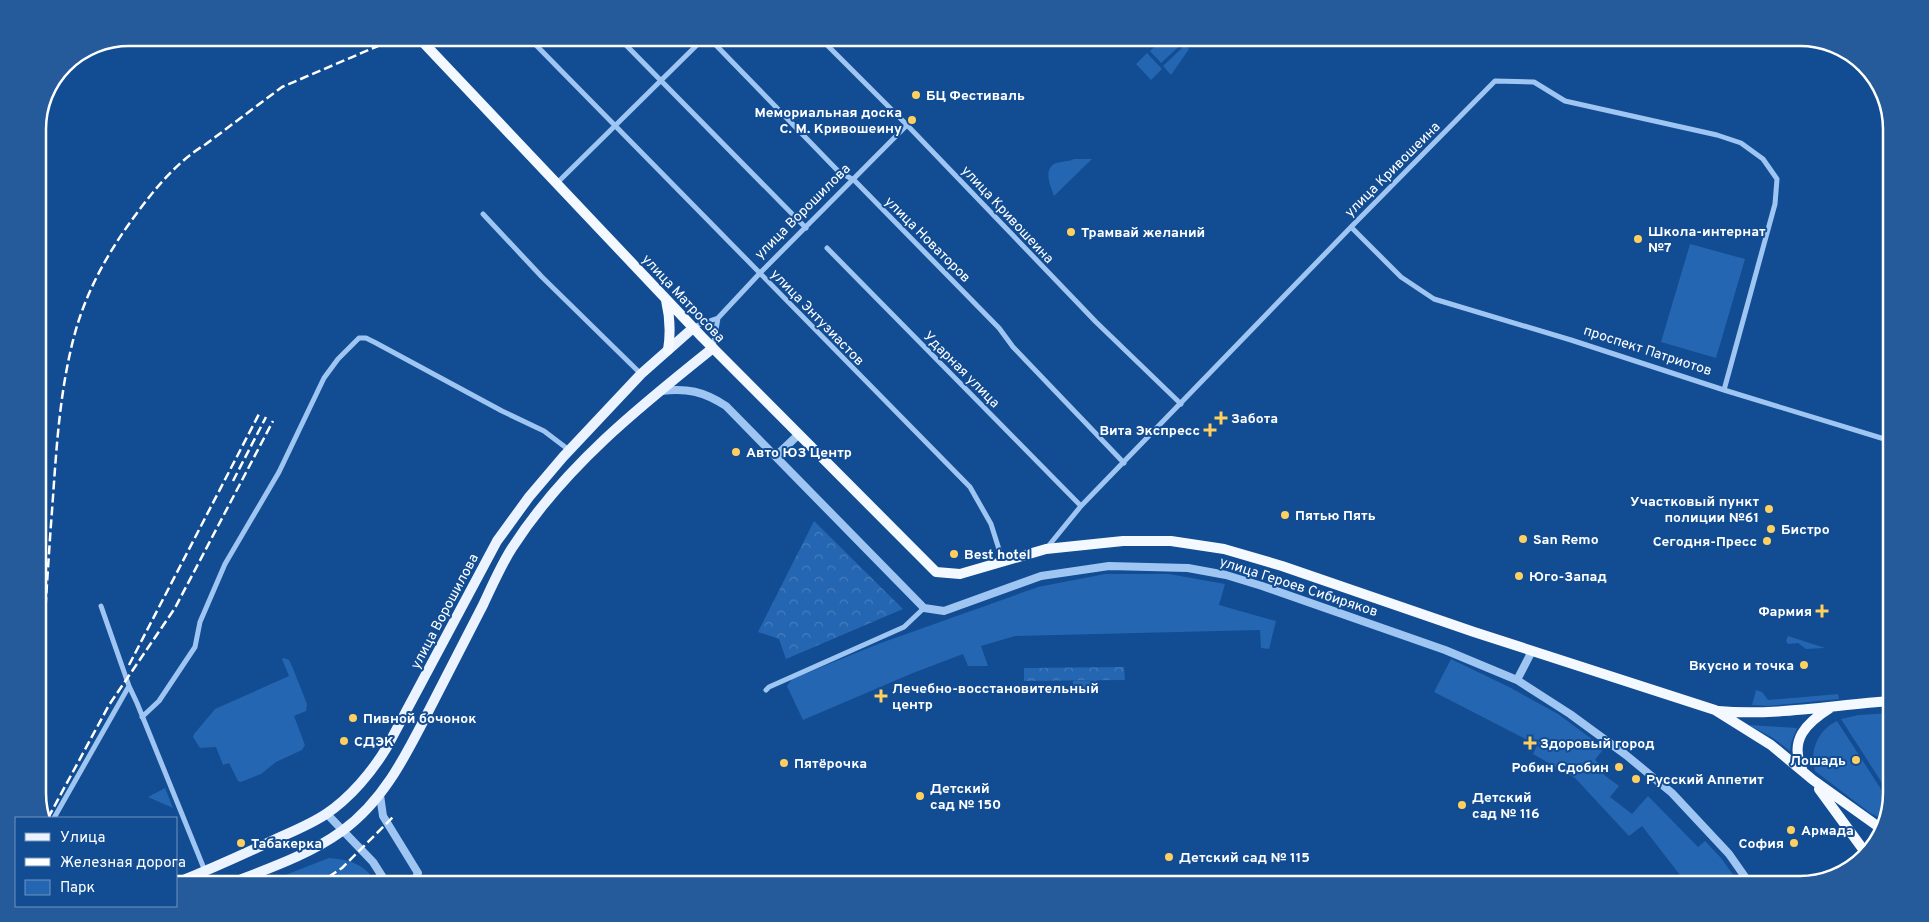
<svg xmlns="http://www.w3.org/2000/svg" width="1929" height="922" viewBox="0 0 1929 922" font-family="Overpass,sans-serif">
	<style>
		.green { fill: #2466b1 }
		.forest { fill: url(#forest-crowns) }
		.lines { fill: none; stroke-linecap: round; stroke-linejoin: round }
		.minor { stroke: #9fc6f2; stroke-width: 5 }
		.tertiary { stroke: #9fc6f2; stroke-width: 8 }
		.primary { stroke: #eaf3ff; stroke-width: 10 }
		.trunk { stroke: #f4f9ff; stroke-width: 10 }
		.rail { stroke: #fff; stroke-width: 2.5; stroke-dasharray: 9 4; stroke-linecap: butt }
		.poi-dot { fill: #ffcf60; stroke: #124c92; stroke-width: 2 }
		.labels { text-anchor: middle; stroke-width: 4; stroke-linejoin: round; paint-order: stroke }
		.poi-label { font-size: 14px; font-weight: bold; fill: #fff; stroke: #124c92; text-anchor: start }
		.street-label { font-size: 14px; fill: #fff; stroke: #124c92 }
		.rim { fill: none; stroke: #fff; stroke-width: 2.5 }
	</style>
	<defs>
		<pattern id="forest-crowns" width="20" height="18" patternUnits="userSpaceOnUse" patternTransform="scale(1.25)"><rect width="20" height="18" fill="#2466b1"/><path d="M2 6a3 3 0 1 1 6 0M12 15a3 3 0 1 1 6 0" fill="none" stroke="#457dbd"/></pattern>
	</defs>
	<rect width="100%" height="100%" fill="#124c92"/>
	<path class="green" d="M1164,38h15l5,4 -23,21 -11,-12z
		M1185,45l4,4 -18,26 -8,-9z
		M1147,53l15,16 -11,11 -15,-16z
		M1074,159h18l-38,37c-3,-9 -11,-25 0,-32 6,-3 14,-2 20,-5z
		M1690,244l55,15 -29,99 -55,-16z
		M1105,574h64l56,10 -6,21 57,16 -7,28 -8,-1 -1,-18 -245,6 -34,10 7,20h-20l-5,-12 -50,19 -110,47 -16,-34 5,-7 86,-35 160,-57z
		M1788,636l37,12 -19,1 -8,-6 -10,1 -2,-3z
		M284,658l5,2 3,6 15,38 -1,7 -12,5 11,29 -3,5 -26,12 -15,12 -20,8 -3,-1 -9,-18 -6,2 -7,-18 -16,1 -7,-11 1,-3 21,-25 74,-33 -7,-17z
		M1451,659l60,29 47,26 46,34 -9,12 11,10 -3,4 16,12 -9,11 22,17 16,-18 50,51 7,-6 16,17 19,26h-53l-45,-58 -13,10 -54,-58 -42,-24 4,-9 -103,-53z
		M1097,680v11h-24v-10z
		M1756,690l6,2 6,8 70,-6 1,5 -71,7 -16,-1z
		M1891,713v84l-50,-78 18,-4z
		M1837,721l53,82 -4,18 -16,-8 -55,-42c-6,-20 3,-41 22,-50z
		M1749,725l48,3 -6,15 -1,8 -17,-13z
		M165,788l8,20 -25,-11z
		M329,858c22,2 36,6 48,26h-115z"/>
	<path class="forest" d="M814,521l89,88 -117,50 -7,-20 -21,-7z
		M1124,667l1,13 -101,1v-13z"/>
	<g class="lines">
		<path class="minor" d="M529,38l441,449 21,37 12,38
			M619,38l187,190
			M709,38l130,134 15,8 145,148 14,19 111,116
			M820,38l87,87 189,197 85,82
			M426,44l6,-6
			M557,183l147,-145
			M483,214l59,63 99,97
			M1351,227l50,50 33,22 137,41 153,50 167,51
			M827,248l254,258
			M693,327l25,-9 42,-45 147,-148
			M713,347l5,-29
			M1046,549l35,-43 270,-279 144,-146 39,1 31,19 152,34 24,8 22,16 14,20 -2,25 -51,186
			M129,686l8,17 68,168
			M766,690l3,-3 135,-60 20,-19
			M142,717l17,-16 36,-54 5,-25 25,-58 54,-92 45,-94 14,-19 21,-21h7l10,5 126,68 42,20 25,19
			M54,818l75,-132 -28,-80"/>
		<path class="tertiary" d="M661,391c26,-3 42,0 65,15l198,202 20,3 97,-35 68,-10 79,2 38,7 36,11 183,64 72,30 53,34 56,41 46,38 57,61 21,30
			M776,456l22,-21
			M1517,680l15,-29
			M380,795l3,21 35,57 -5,11
			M327,814l46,48 14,22"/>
		<path class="primary" d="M176,883c35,-14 68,-29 102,-45 16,-7 33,-14 48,-24 24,-16 46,-42 61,-67l110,-206 32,-44 34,-40 78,-83 52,-46
			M229,884c38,-15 80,-29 113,-53 40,-29 62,-72 84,-115 19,-37 38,-74 57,-111 9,-19 18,-40 29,-57 52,-81 127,-141 201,-200"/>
		<path class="trunk" d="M419,38l283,299 234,235 24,2 86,-25 77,-8h48l53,8 58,17 192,66 241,78 56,35 42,35 70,50
			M666,300c4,17 5,32 2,50
			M1718,711c58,5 115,-6 173,-10
			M1802,769c-13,-29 4,-46 28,-61
			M1819,789l46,63"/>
		<path class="rail" d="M233,481l33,-64
			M129,665l131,-253
			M38,736c4,-71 8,-141 13,-212 5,-64 7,-129 24,-191 12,-44 35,-84 62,-120 20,-27 41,-52 69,-69l76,-57 96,-41 13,-8
			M48,818l61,-113 66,-97 98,-187
			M318,884l24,-16 52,-52"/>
	</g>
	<g class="poi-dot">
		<circle cx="916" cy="95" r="5"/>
		<circle cx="912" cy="120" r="5"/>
		<circle cx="1071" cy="232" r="5"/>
		<circle cx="1638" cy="239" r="5"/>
		<path d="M1218.5 410.5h5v5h5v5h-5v5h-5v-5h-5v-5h5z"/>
		<path d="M1207.5 422.5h5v5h5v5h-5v5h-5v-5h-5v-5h5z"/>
		<circle cx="736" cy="452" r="5"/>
		<circle cx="1769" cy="509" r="5"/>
		<circle cx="1285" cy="515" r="5"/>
		<circle cx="1771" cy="529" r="5"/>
		<circle cx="1523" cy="539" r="5"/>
		<circle cx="1767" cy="541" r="5"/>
		<circle cx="954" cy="554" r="5"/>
		<circle cx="1519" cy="576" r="5"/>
		<path d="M1819.5 603.5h5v5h5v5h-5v5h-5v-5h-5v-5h5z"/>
		<circle cx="1804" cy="665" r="5"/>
		<path d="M878.5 688.5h5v5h5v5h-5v5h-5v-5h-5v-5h5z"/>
		<circle cx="353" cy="718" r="5"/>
		<circle cx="344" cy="741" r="5"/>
		<path d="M1527.5 735.5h5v5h5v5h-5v5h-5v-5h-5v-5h5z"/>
		<circle cx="1856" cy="760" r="5"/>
		<circle cx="784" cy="763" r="5"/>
		<circle cx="1619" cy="767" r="5"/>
		<circle cx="1636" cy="779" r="5"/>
		<circle cx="920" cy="796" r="5"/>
		<circle cx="1462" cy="805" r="5"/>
		<circle cx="1791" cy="830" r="5"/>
		<circle cx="241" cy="843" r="5"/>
		<circle cx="1794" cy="843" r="5"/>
		<circle cx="1169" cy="857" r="5"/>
	</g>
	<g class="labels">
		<g class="poi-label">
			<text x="926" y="100">БЦ Фестиваль</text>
			<text x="902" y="117" text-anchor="end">Мемориальная доска<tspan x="902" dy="16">С. М. Кривошеину</tspan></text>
			<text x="1648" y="236">Школа-интернат<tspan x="1648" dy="16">№7</tspan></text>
			<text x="1081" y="237">Трамвай желаний</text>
			<text x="1231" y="423">Забота</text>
			<text x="1200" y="435" text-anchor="end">Вита Экспресс</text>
			<text x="746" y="457">Авто ЮЗ Центр</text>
			<text x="1759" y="506" text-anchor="end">Участковый пункт<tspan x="1759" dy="16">полиции №61</tspan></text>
			<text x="1295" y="520">Пятью Пять</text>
			<text x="1781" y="534">Бистро</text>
			<text x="1533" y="544">San Remo</text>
			<text x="1757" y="546" text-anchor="end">Сегодня-Пресс</text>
			<text x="964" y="559">Best hotel</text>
			<text x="1529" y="581">Юго-Запад</text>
			<text x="1812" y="616" text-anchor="end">Фармия</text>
			<text x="1794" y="670" text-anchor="end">Вкусно и точка</text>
			<text x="892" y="693">Лечебно-восстановительный<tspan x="892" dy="16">центр</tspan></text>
			<text x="363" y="723">Пивной бочонок</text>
			<text x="354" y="746">СДЭК</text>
			<text x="1540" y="748">Здоровый город</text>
			<text x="1846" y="765" text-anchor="end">Лошадь</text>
			<text x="794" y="768">Пятёрочка</text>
			<text x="1609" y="772" text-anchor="end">Робин Сдобин</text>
			<text x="1646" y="784">Русский Аппетит</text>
			<text x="930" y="793">Детский<tspan x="930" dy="16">сад № 150</tspan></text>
			<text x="1472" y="802">Детский<tspan x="1472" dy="16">сад № 116</tspan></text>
			<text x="1801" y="835">Армада</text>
			<text x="251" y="848">Табакерка</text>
			<text x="1784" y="848" text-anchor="end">София</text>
			<text x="1179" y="862">Детский сад № 115</text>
		</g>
		<g class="street-label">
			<text transform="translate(1392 169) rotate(-45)" y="5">улица Кривошеина</text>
			<text transform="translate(802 211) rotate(-45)" y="5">улица Ворошилова</text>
			<text transform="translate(1008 214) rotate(47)" y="5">улица Кривошеина</text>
			<text transform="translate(928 239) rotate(45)" y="5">улица Новаторов</text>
			<text transform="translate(684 298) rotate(47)" y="5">улица Матросова</text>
			<text transform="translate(818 317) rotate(46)" y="5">улица Энтузиастов</text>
			<text transform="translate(1648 350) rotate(18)" y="5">проспект Патриотов</text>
			<text transform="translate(962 369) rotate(45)" y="5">Ударная улица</text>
			<text transform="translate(1299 586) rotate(18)" y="5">улица Героев Сибиряков</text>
			<text transform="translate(444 611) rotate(-62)" y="5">улица Ворошилова</text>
		</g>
	</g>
	<path d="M0 0H1929V922H0ZM129 46H1800A83 83 0 0 1 1883 129V793A83 83 0 0 1 1800 876H129A83 83 0 0 1 46 793V129A83 83 0 0 1 129 46Z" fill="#255a9b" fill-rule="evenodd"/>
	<path class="rim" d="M129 46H1800A83 83 0 0 1 1883 129V793A83 83 0 0 1 1800 876H129A83 83 0 0 1 46 793V129A83 83 0 0 1 129 46Z"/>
	<rect x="15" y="817" width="162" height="90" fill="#124c92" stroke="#7194be"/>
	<rect x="25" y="833" width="25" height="8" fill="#eaf3ff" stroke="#7194be"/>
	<text x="60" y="842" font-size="15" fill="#ffffff">Улица</text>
	<rect x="25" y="858" width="25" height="8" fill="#ffffff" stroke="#7194be"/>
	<text x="60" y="867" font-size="15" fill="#ffffff">Железная дорога</text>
	<rect x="25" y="880" width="25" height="15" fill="#2466b1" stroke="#7194be"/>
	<text x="60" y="892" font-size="15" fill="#ffffff">Парк</text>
</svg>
